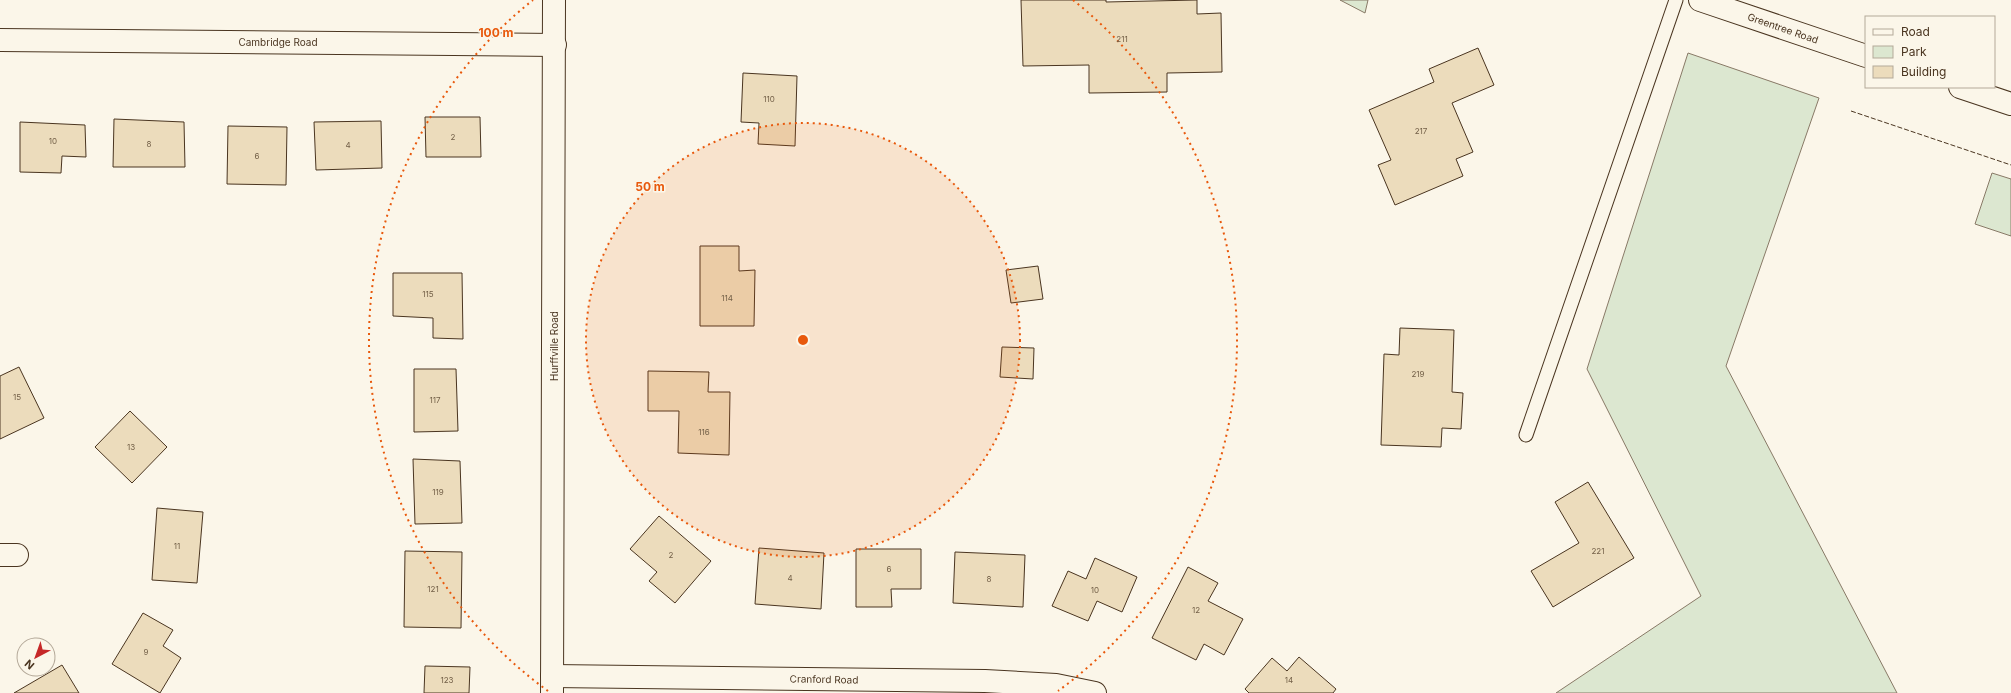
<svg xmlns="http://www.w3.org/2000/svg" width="2011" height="693" viewBox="0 0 2011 693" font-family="Inter,sans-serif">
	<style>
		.green { fill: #dce7d0; stroke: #887966 }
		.building { fill: #ecdcbc; stroke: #4a3520 }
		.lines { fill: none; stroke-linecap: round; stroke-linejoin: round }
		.lane-casing { stroke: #4a3520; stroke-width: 15 }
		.street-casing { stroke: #4a3520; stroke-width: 24 }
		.secondary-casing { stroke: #4a3520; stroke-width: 24 }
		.lane { stroke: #fbf6e9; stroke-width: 13 }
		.street { stroke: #fbf6e9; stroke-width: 22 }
		.secondary { stroke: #fbf6e9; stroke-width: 22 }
		.fence { stroke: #4a3520; stroke-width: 1; stroke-dasharray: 5 2; stroke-linecap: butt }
		.ring { fill: none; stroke: #e8590c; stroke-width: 2; stroke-dasharray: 2 4 }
		.labels { text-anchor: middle; stroke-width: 3; stroke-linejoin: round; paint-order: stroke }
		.number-label { font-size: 8px; fill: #725f47 }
		.street-label { font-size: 10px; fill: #4a3520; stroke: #fbf6e9 }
		.centre { fill: #e8590c; stroke: #fbf6e9; stroke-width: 2 }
		.ring-label { font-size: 12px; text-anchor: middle; font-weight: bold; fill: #e8590c; stroke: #fbf6e9; stroke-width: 3; stroke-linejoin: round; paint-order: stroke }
	</style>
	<rect width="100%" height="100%" fill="#fbf6e9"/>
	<path class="green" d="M1340,0h28l-3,13z
		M1688,53l131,45 -93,268 171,327h-341l145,-97 -114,-227z
		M1992,173l19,6v57l-36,-12z"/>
	<path class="building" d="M1021,0h85v2l91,-2v14l24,-1 1,59 -55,1v19l-78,1v-28l-66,1z
		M1478,48l16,37 -42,18 21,49 -17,7 7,17 -68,29 -17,-40 13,-5 -22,-50 65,-28 -5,-13z
		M743,73l54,3 -2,70 -37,-2 1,-21 -18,-1z
		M425,117h55l1,40h-55z
		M114,119l70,3 1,45h-72z
		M381,121l1,47 -66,2 -2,-48z
		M20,122l65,3 1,32 -24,-1 -1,17 -41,-1z
		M228,126l59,1 -1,58 -59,-1z
		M700,246h39v25l16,-1 -1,56h-54z
		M1038,266l5,33 -32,4 -5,-33z
		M393,273h69l1,66 -30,-1v-20l-40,-2z
		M1400,328l54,2 -2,62 11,1 -2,36 -19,-1 -1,19 -60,-2 3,-91 15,1z
		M1002,347l32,1 -1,31 -33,-2z
		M19,367l25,51 -44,21v-63z
		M414,369h42l2,62 -44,1z
		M648,371l61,1 -1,20h22l-1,63 -51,-2 1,-42h-31z
		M130,411l37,36 -35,36 -37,-36z
		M413,459l47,2 2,62 -47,1z
		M1588,482l46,76 -81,49 -22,-36 48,-28 -24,-41z
		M157,508l46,4 -6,71 -45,-3z
		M659,516l52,45 -36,42 -26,-22 8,-9 -27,-23z
		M759,548l65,5 -3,56 -66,-5z
		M856,549h65v40h-30l1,18h-36z
		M405,551l57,1 -1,76 -57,-1z
		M955,552l70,3 -2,52 -70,-4z
		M1095,558l42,19 -15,35 -25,-11 -9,20 -36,-15 16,-35 18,8z
		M1188,567l30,16 -10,18 35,18 -19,36 -20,-11 -8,16 -44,-22z
		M143,613l30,17 -10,16 18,12 -21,35 -48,-29z
		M1299,657l37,32 -3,4h-84l-4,-4 27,-31 15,13z
		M62,665l17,28h-65z
		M425,666l45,1 -1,26h-45z"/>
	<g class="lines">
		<g class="lane-casing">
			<path id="lane" d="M1526,435l150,-435"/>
		</g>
		<g class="street-casing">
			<path id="street" d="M0,40l555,5
				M0,555h17
				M552,676l433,5 71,4 39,8"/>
		</g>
		<g class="secondary-casing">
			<path id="secondary" d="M1700,0l166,56
				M1960,87l51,17
				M552,693l2,-693"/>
		</g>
		<use href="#lane" class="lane"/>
		<use href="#street" class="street"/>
		<use href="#secondary" class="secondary"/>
		<path class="fence" d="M1851,111l160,54"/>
	</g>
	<circle cx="803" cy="340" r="217" fill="#e8590c" fill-opacity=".12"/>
	<g class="ring">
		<circle cx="803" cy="340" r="217"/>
		<path d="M548 691A434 434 0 0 1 533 0M1073 0A434 434 0 0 1 1058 691"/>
	</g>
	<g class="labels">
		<g class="number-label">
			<text x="1122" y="42">211</text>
			<text x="769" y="102">110</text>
			<text x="1421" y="134">217</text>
			<text x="453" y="140">2</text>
			<text x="53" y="144">10</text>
			<text x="149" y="147">8</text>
			<text x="348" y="148">4</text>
			<text x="257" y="159">6</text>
			<text x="428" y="297">115</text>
			<text x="727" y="301">114</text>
			<text x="1418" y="377">219</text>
			<text x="17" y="400">15</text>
			<text x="435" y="403">117</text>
			<text x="704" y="435">116</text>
			<text x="131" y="450">13</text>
			<text x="438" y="495">119</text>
			<text x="177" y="549">11</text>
			<text x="1598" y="554">221</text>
			<text x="671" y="558">2</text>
			<text x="889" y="572">6</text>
			<text x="790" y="581">4</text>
			<text x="989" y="582">8</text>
			<text x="433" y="592">121</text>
			<text x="1095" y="593">10</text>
			<text x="1196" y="613">12</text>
			<text x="146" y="655">9</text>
			<text x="447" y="683">123</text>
			<text x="1289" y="683">14</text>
		</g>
		<g class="street-label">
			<text transform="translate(1783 28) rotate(19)" y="4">Greentree Road</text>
			<text x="278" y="46">Cambridge Road</text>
			<text transform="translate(554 346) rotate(-90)" y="4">Hurffville Road</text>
			<text transform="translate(824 679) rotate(1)" y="4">Cranford Road</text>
		</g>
	</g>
	<circle cx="803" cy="340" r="6" class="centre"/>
	<g class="ring-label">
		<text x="496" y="37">100 m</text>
		<text x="650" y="191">50 m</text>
	</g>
	<rect x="1865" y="16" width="130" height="72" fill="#fbf6e9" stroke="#b4a999"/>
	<rect x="1873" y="29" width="20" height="6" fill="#fbf6e9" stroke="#b4a999"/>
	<text x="1901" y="36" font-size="12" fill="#4a3520">Road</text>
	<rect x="1873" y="46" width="20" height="12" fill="#dce7d0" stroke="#b4a999"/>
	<text x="1901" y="56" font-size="12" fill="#4a3520">Park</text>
	<rect x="1873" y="66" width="20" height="12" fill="#ecdcbc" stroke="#b4a999"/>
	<text x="1901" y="76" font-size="12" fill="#4a3520">Building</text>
	<g transform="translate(36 657) rotate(221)"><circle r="19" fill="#fbf6e9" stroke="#b4a999"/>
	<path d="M0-3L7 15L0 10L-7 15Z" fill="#c62828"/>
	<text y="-6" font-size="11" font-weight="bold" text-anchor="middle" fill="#4a3520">N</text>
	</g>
</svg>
